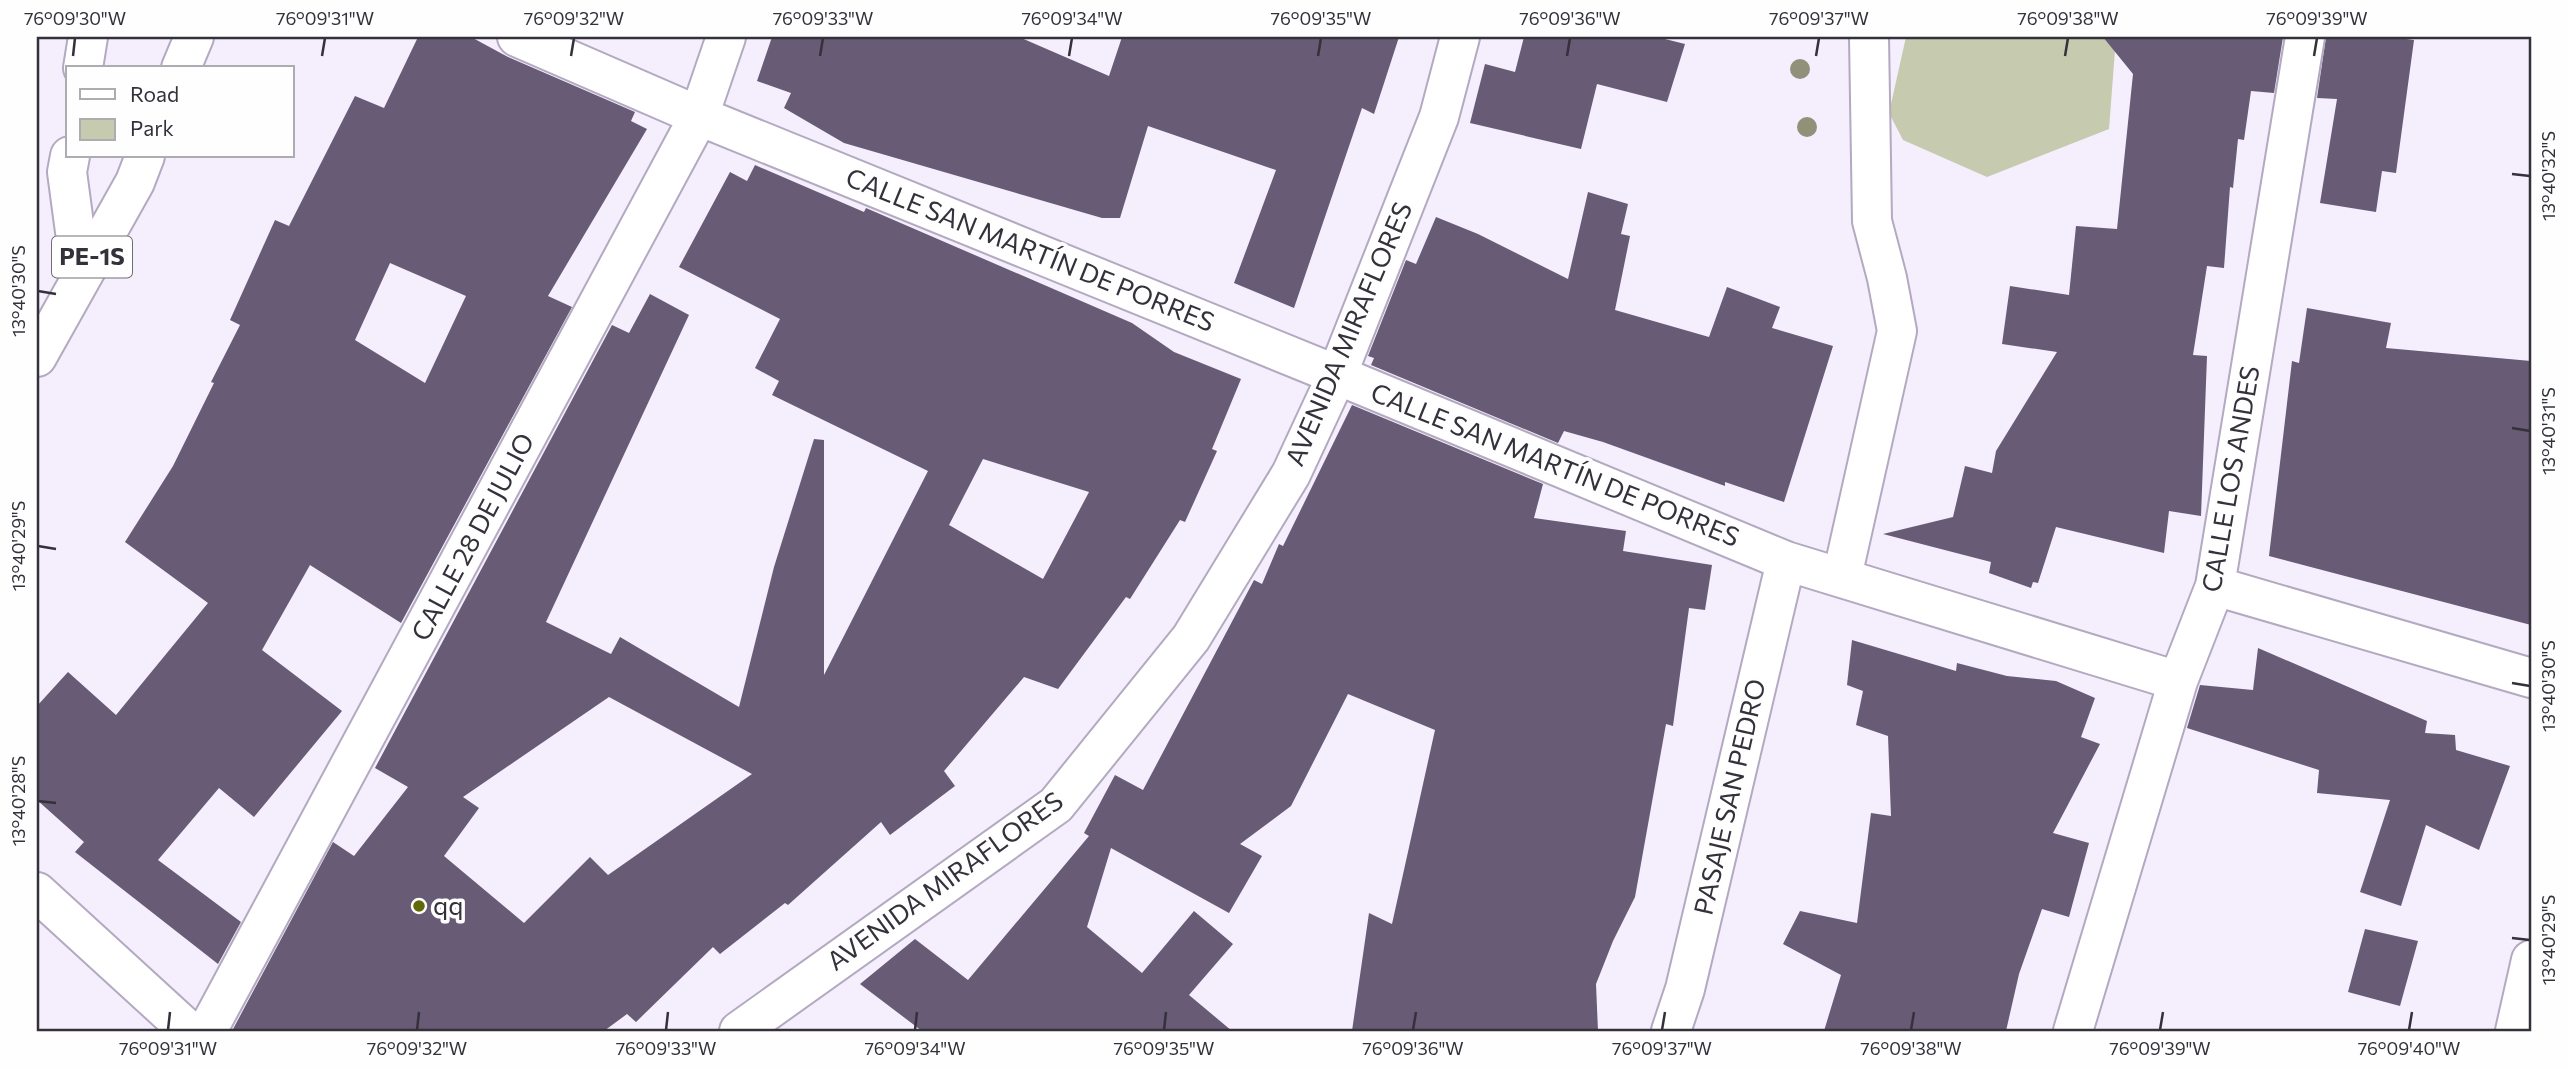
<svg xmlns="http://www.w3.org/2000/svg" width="2568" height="1068" viewBox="0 0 2568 1068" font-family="Commissioner,sans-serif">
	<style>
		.green { fill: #c6caae }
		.building { fill: #675b76; fill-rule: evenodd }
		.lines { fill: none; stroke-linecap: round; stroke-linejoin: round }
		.minor-casing { stroke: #b3a9c0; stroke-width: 42 }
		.highway-casing { stroke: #b3a9c0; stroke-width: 42 }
		.minor { stroke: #fff; stroke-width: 38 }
		.highway { stroke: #fff; stroke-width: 38 }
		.tree { fill: #919079 }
		.ticks { fill: none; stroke: #35313b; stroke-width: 2.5 }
		.poi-dot { fill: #616808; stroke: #fefefe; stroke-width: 2.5 }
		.labels { text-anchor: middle; stroke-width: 7; stroke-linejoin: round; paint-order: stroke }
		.shield { fill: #fefefe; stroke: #716e76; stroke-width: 2 }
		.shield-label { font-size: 24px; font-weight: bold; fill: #35313b }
		.street-label { font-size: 26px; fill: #35313b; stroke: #fefefe }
		.poi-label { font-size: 26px; fill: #35313b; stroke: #fefefe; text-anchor: start }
		.neatline { fill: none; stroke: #35313b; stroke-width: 2.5 }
		.ticks-label { font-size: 18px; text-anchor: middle; fill: #35313b }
	</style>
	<rect width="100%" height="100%" fill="#f5eefd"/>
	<path class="green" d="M1906,37h210l-7,92 -122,48 -84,-37 -14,-27z"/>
	<path class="building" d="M418,37h53l37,20 127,55 -4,9 16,8 -99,167 24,11 -171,316 -91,-58 -48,85 80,61 -88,106 -35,-29 -61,72 83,62 -23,42 -143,-112 9,-10 -47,-42v-94l31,-34 48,43 92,-112 -83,-61 48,-76 41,-83 -3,-1 29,-57 -10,-5 45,-100 14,6 66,-130 29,12zM390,263l76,33 -41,87 -70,-43z
		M772,37h247l90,39 13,-39h277l-25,77 -12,-6 -68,200 -60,-25 42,-113 -128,-44 -28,92h-18l-258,-75 -60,-35 7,-15 -34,-12z
		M1524,37h133l28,7 -18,58 -70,-18 -16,65 -111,-26 15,-59 30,8z
		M2103,37h180l-9,56 -23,-2 -7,49 -6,-1 -5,49 -3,-1 -6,81 -17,-2 -14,89 14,1 -6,160 -32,-5 -5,42 -108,-26 -18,56 -5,-1 -2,6 -42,-15 2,-11 -108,-28 70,-17 12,-51 27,7 4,-22 61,-99 -55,-8 8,-58 59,9 7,-69 41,3 16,-155z
		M2326,37h66l22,3 -18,133 -14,-2 -6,41 -56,-9 17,-104 -20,-1z
		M755,165l109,47 2,-4 266,115 42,29 67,27 -29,70 5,2 -32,71 -5,-2 -50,79 -4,-2 -68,92 -34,-12 -80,94 11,15 -65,49 -9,-13 -93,83 -3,-2 -65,51 -7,-7 -77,75 -9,-8 -23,17h-372l101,-189 21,14 54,-69 -33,-19 237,-443 17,8 21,-39 39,21 -143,307 65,32 9,-17 119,70 35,-140 40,-128 10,1v235l104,-204 -156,-76 7,-14 -24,-13 25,-49 -101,-52 51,-95 17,9zM983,459l106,33 -46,87 -94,-54zM609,697l143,77 -144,101 -18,-18 -66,66 -80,-67 35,-48 -16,-11z
		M1588,192l40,12 -7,30 9,2 -15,74 94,27 18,-50 53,20 -8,21 61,18 -49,156 -59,-20v4l-122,-44 -39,-11 -6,12 -187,-78 3,-7 -6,-2 38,-96 10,4 20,-47 42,17 90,45z
		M2307,308l84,15 -5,25 145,13v264l-262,-69 23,-195 7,2z
		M1352,405l191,79 -9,34 92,13 -3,20 89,14 -7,45 -16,-2 -16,118 -7,-2 -31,173 -22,44 -17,43 2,47h-246l17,-118 23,11 43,-194 -87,-36 -57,112 -51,38 22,12 -33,57 -118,-65 -24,79 55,46 52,-62 39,33 -44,51 43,36h-310l-62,-47 55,-45 53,41 121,-144 -5,-3 31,-58 28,15 111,-210 8,4 17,-40 4,2z
		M1852,640l104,31 1,-8 50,13 49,5 39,17 -14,39 19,7 -47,89 36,10 -20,74 -27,-8 -23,65 -13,57h-182l17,-56 -58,-31 17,-33 57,12 14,-110 20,3 -3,-80 -32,-11 7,-34 -16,-6z
		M2258,648l169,73 -2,12 30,2 1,15 54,16 -31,84 -53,-25 -25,81 -41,-14 30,-92 -73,-7 2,-23 -132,-42 13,-43 53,5z
		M2365,929l53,12 -18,65 -52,-14z"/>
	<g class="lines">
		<g class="minor-casing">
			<path id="minor" d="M517,37l182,79 638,259 449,186 392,120
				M83,68l5,-31
				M70,156l-3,16 14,104
				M1842,577l55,-246 -10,-53 -15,-57 -3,-184
				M2215,586l316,92
				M37,892l152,139
				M207,1031l492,-915 27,-79
				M739,1031l317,-226 135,-167 100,-164 46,-99 102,-258 21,-80
				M1671,1031l14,-42 101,-428
				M2073,1031l105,-350 37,-95 90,-549
				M2515,1031l16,-71"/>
		</g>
		<g class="highway-casing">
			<path id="highway" d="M181,68l13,-31
				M37,357l98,-175 10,-26"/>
		</g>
		<use href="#minor" class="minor"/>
		<use href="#highway" class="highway"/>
	</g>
	<g class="tree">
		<circle cx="1800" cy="69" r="10"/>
		<circle cx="1807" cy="127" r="10"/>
	</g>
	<path class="ticks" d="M73,56l2,-18M322,56l3,-18M571,56l3,-18M820,56l3,-18M1069,56l3,-18M1318,56l3,-18M1567,56l3,-18M1816,56l3,-18M2065,56l3,-18M2314,56l3,-18M2512,174l18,2M38,291l18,3M2512,428l18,3M38,546l18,3M2512,683l18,3M38,801l18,2M2512,938l18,2M168,1030l2,-18M417,1030l2,-18M666,1030l2,-18M915,1030l2,-18M1164,1030l2,-18M1413,1030l3,-18M1662,1030l3,-18M1911,1030l3,-18M2160,1030l3,-18M2409,1030l3,-18"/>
	<circle class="poi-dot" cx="419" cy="906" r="7"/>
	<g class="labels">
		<rect class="shield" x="52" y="236.5" width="80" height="41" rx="5"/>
		<g class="shield-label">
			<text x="92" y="265">PE-1S</text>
		</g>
		<g class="street-label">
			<text transform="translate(1030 250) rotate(22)" y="9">CALLE SAN MARTÍN DE PORRES</text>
			<text transform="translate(1349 334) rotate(-67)" y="9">AVENIDA MIRAFLORES</text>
			<text transform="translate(1555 465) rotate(22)" y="9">CALLE SAN MARTÍN DE PORRES</text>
			<text transform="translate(2231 479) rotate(-80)" y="9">CALLE LOS ANDES</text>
			<text transform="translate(473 537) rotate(-62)" y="9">CALLE 28 DE JULIO</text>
			<text transform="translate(1730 797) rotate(-77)" y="9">PASAJE SAN PEDRO</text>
			<text transform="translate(945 881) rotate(-36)" y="9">AVENIDA MIRAFLORES</text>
		</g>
		<g class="poi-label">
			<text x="433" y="915">qq</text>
		</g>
	</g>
	<rect width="2568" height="1068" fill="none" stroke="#fefefe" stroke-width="77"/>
	<rect x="66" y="66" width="228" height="91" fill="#fefefe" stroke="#aeacb0" stroke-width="2"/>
	<rect x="80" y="89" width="35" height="10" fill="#ffffff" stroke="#aeacb0" stroke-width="2"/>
	<text x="130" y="102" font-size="21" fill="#35313b">Road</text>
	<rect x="80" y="119" width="35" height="21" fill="#c6caae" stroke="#aeacb0" stroke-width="2"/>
	<text x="130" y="136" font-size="21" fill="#35313b">Park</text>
	<rect x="38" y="38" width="2492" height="992" class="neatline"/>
	<g class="ticks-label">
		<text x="75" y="25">76°09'30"W</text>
		<text x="325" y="25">76°09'31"W</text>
		<text x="574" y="25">76°09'32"W</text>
		<text x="823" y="25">76°09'33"W</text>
		<text x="1072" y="25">76°09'34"W</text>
		<text x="1321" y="25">76°09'35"W</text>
		<text x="1570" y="25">76°09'36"W</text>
		<text x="1819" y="25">76°09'37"W</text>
		<text x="2068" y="25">76°09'38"W</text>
		<text x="2317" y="25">76°09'39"W</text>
		<text transform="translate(2549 176) rotate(-90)" y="6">13°40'32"S</text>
		<text transform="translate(19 291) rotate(-90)" y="6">13°40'30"S</text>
		<text transform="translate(2549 431) rotate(-90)" y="6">13°40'31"S</text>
		<text transform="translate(19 546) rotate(-90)" y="6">13°40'29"S</text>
		<text transform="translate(2549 686) rotate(-90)" y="6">13°40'30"S</text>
		<text transform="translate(19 801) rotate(-90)" y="6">13°40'28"S</text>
		<text transform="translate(2549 940) rotate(-90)" y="6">13°40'29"S</text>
		<text x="168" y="1055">76°09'31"W</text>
		<text x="417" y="1055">76°09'32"W</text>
		<text x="666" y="1055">76°09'33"W</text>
		<text x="915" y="1055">76°09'34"W</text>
		<text x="1164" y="1055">76°09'35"W</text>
		<text x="1413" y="1055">76°09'36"W</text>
		<text x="1662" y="1055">76°09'37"W</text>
		<text x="1911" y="1055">76°09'38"W</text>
		<text x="2160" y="1055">76°09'39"W</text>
		<text x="2409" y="1055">76°09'40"W</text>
	</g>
</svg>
